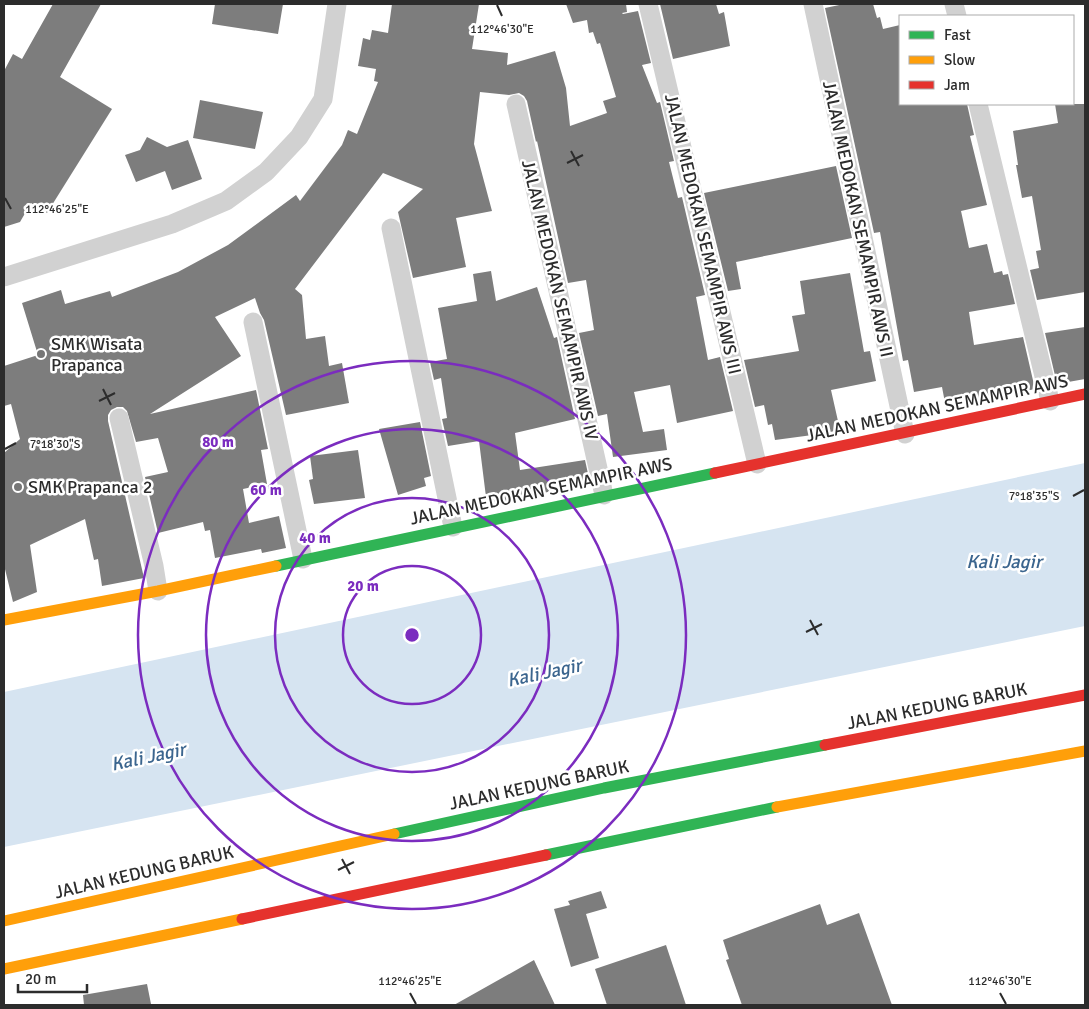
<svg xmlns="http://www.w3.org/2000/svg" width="1089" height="1009" viewBox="0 0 1089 1009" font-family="Signika,sans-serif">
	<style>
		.water { fill: #d6e4f1 }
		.building { fill: #7d7d7d }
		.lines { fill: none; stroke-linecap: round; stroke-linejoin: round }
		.street { stroke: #d1d1d1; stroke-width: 19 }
		.fast { stroke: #30b455; stroke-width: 11 }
		.slow { stroke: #ff9f0a; stroke-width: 11 }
		.jam { stroke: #e5322d; stroke-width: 11 }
		.ticks { fill: none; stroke: #2c2c2c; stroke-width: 2 }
		.ring { fill: none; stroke: #7b2cbf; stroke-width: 2.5 }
		.poi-dot { fill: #767676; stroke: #fff; stroke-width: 2 }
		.labels { text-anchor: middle; stroke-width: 5; stroke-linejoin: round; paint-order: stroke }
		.street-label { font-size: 18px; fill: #2c2c2c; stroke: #fff }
		.poi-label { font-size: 18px; fill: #2c2c2c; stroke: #fff; text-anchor: start }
		.water-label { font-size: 19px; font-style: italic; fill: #3b658e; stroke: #fff }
		.ticks-label { font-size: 12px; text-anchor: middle; fill: #2c2c2c; stroke: #fff; stroke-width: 5; stroke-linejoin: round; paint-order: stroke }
		.centre { fill: #7b2cbf; stroke: #fff; stroke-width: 2.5 }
		.ring-label { font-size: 15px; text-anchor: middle; font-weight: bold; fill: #7b2cbf; stroke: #fff; stroke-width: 5; stroke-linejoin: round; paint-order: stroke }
	</style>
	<rect width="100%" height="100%" fill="#fff"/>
	<path class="water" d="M1085,463v163l-1081,221v-155z"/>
	<path class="building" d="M53,4h48l-41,73 52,32 -65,104 -16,-10 -11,19 -16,5v-156l9,-17 9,5z
		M215,4h68l-5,30 -66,-10z
		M392,4h87l-7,45 36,4 -1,12 48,-14 11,37 4,38 37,-13 -4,-12 13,-4 -16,-54 -3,1 -4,-12 -4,1 -2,-13 -14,3 -7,-19h60l1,8 -5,1 1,1 15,-3 13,52 -9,2 15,38 3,-1 14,59 -5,1 9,36 4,-1 23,98 -9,2 12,63 12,-3 13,54 -56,12 -7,-38 -36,7 9,40 21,-3 3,21 -54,7 -6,-43 -9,2 -19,-83 15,-3 -8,-50 -18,3 -31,-142 -1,1 -9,-41 -3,-5 -5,-3 -10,2 -29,-3 -6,52 18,67 -36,7 10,49 -53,11 -15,-66 25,-23 -40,-16 -88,116 7,6 4,44 19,-3 4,30 13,-3 7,40 -63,12 -22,-95 -4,-7 -5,-15 -40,19 26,39 -91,58 106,-24 12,59 -7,1 6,34 -24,5 6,34 30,-7 7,32 -24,5 -1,-4 -46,9 -5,-28 -5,1 -2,-9 -45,11 -13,-56 23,-5 -10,-34 -22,4 -9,-31 -4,-4h-6l-6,3 -3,5v6l36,157 -42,8 -4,-27 -4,1 -9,-41 -55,26 7,47 -24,10 -9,-37v-112l16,-14 -9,-35 -7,2v-40l34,-11 -16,-52 39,-13 4,14 45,-13 2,6 66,-25 50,-27 68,-50 4,6 42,-56 6,-15 9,4 21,-52 -4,-1 2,-12 -18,-3 5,-28 7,2 2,-10 16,3z
		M660,4h56l3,10 5,-2 6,34 -57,13z
		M844,4h29l4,14 3,-1 3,12 17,-4v79h67l7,31 -4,1 17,69 -26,6 8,37 18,-4 7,29 8,-2 1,4 5,-1 7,30 -46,8 5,33 49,-8 12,52 -89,19 -4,-21 -28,5 -6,-32 -5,1 -23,-129 -6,1 -49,-225z
		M200,100l63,12 -8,37 -62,-11z
		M1055,104h30v188l-48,8 -7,-30 9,-2 -3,-17 5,-1 -9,-54 -10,2 -6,-33h2l-5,-34 45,-8z
		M147,137l20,10 21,-7 14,39 -30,11 -7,-19 -29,11 -11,-27 15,-5z
		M836,166l16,72 -116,24 5,27 -13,2 -24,-98z
		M491,271l5,30 41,-14 17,51 3,-1 18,82 -60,14 5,37 65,-10 5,23 -103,22 -8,-64 -31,5 -6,-27 5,-1 -6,-40 -7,2 -4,-18 17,-3 -9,-51 39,-7 -4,-27z
		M850,273l14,79 6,-1 6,30 -45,9 9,40 -20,4 -45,6 -3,-16 -4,1 -4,-20 -9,2 -11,-47 55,-9 -7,-35 13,-2 -5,-33z
		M1085,327v52l-28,5 -12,-51z
		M420,422l11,54 -7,2 2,8 -28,9 -19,-66z
		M358,450l7,48 -51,6 -5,-24 4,-1 -3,-23z
		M601,891l6,17 -21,6 13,44 -28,9 -17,-58 16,-4 -2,-4z
		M820,904l7,21 32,-12 33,92h-150l-16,-45 3,-1 -6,-19z
		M666,945l20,60h-79l-12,-36z
		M534,960l21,45h-101z
		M147,984l4,20 -11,1h-56l-1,-10z"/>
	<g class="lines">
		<path class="street" d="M648,4l109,460
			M813,4l92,430
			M954,4l3,12
			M516,104l88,391
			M978,104l72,297
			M391,228l62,299
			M4,277l168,-53 54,-23 40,-29 33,-35 24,-38 14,-95
			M253,322l50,237
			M119,418l35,148 4,25"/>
		<path class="fast" d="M276,566l439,-93
			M394,834l210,-46 221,-43
			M546,855l231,-48"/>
		<path class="slow" d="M4,620l154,-29 118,-25
			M777,807l308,-56
			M4,921l390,-87
			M4,969l238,-50"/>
		<path class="jam" d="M715,473l370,-79
			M825,745l260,-50
			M242,919l304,-64"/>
	</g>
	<path class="ticks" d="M497,5l5,11M571,151l8,15M567,163l16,-8M5,198l6,11M103,389l8,16M99,401l16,-8M5,449l11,-6M1073,496l11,-6M810,620l8,15M806,632l16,-8M342,859l8,15M338,870l16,-8M410,993l6,11M1000,993l6,11"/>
	<g class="ring">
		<circle cx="412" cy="635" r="69"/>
		<circle cx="412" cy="635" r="137"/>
		<circle cx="412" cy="635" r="206"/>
		<circle cx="412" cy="635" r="274"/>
	</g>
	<g class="poi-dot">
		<circle cx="41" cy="354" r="5"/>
		<circle cx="18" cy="487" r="5"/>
	</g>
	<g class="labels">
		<g class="street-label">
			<text transform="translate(858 219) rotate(78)" y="6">JALAN MEDOKAN SEMAMPIR AWS II</text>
			<text transform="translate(703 234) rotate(77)" y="6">JALAN MEDOKAN SEMAMPIR AWS III</text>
			<text transform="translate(560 300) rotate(77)" y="6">JALAN MEDOKAN SEMAMPIR AWS IV</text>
			<text transform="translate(937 408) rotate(-12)" y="6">JALAN MEDOKAN SEMAMPIR AWS</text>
			<text transform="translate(541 491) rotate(-12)" y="6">JALAN MEDOKAN SEMAMPIR AWS</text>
			<text transform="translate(937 706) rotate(-11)" y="6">JALAN KEDUNG BARUK</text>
			<text transform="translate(539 785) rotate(-12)" y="6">JALAN KEDUNG BARUK</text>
			<text transform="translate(144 872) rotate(-13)" y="6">JALAN KEDUNG BARUK</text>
		</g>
		<g class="poi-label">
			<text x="51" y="350">SMK Wisata<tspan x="51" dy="21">Prapanca</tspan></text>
			<text x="28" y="493">SMK Prapanca 2</text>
		</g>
		<g class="water-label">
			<text x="1004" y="568">Kali Jagir</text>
			<text transform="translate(544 672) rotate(-12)" y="7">Kali Jagir</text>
			<text transform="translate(148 756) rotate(-12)" y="7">Kali Jagir</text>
		</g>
	</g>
	<g class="ticks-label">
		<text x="502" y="33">112°46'30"E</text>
		<text x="57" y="213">112°46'25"E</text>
		<text x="55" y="448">7°18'30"S</text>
		<text x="1034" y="500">7°18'35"S</text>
		<text x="410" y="985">112°46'25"E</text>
		<text x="1000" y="985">112°46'30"E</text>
	</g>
	<circle cx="412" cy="635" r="8" class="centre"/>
	<g class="ring-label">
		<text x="218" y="447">80 m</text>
		<text x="266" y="495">60 m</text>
		<text x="315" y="543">40 m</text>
		<text x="363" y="591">20 m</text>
	</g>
	<rect width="1089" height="1009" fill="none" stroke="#2c2c2c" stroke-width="10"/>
	<rect x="899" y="15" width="175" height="90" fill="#ffffff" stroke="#ababab"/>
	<rect x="909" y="31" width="25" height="8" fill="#30b455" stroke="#ababab"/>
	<text x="944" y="40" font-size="15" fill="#2c2c2c">Fast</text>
	<rect x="909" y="56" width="25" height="8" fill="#ff9f0a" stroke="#ababab"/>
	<text x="944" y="65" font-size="15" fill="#2c2c2c">Slow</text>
	<rect x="909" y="81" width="25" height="8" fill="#e5322d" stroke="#ababab"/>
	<text x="944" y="90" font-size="15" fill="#2c2c2c">Jam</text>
	<path d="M18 984v8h69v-8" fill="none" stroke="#2c2c2c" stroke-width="2.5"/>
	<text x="25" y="984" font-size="15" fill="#2c2c2c" stroke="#ffffff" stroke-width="4" paint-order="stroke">20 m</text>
</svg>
